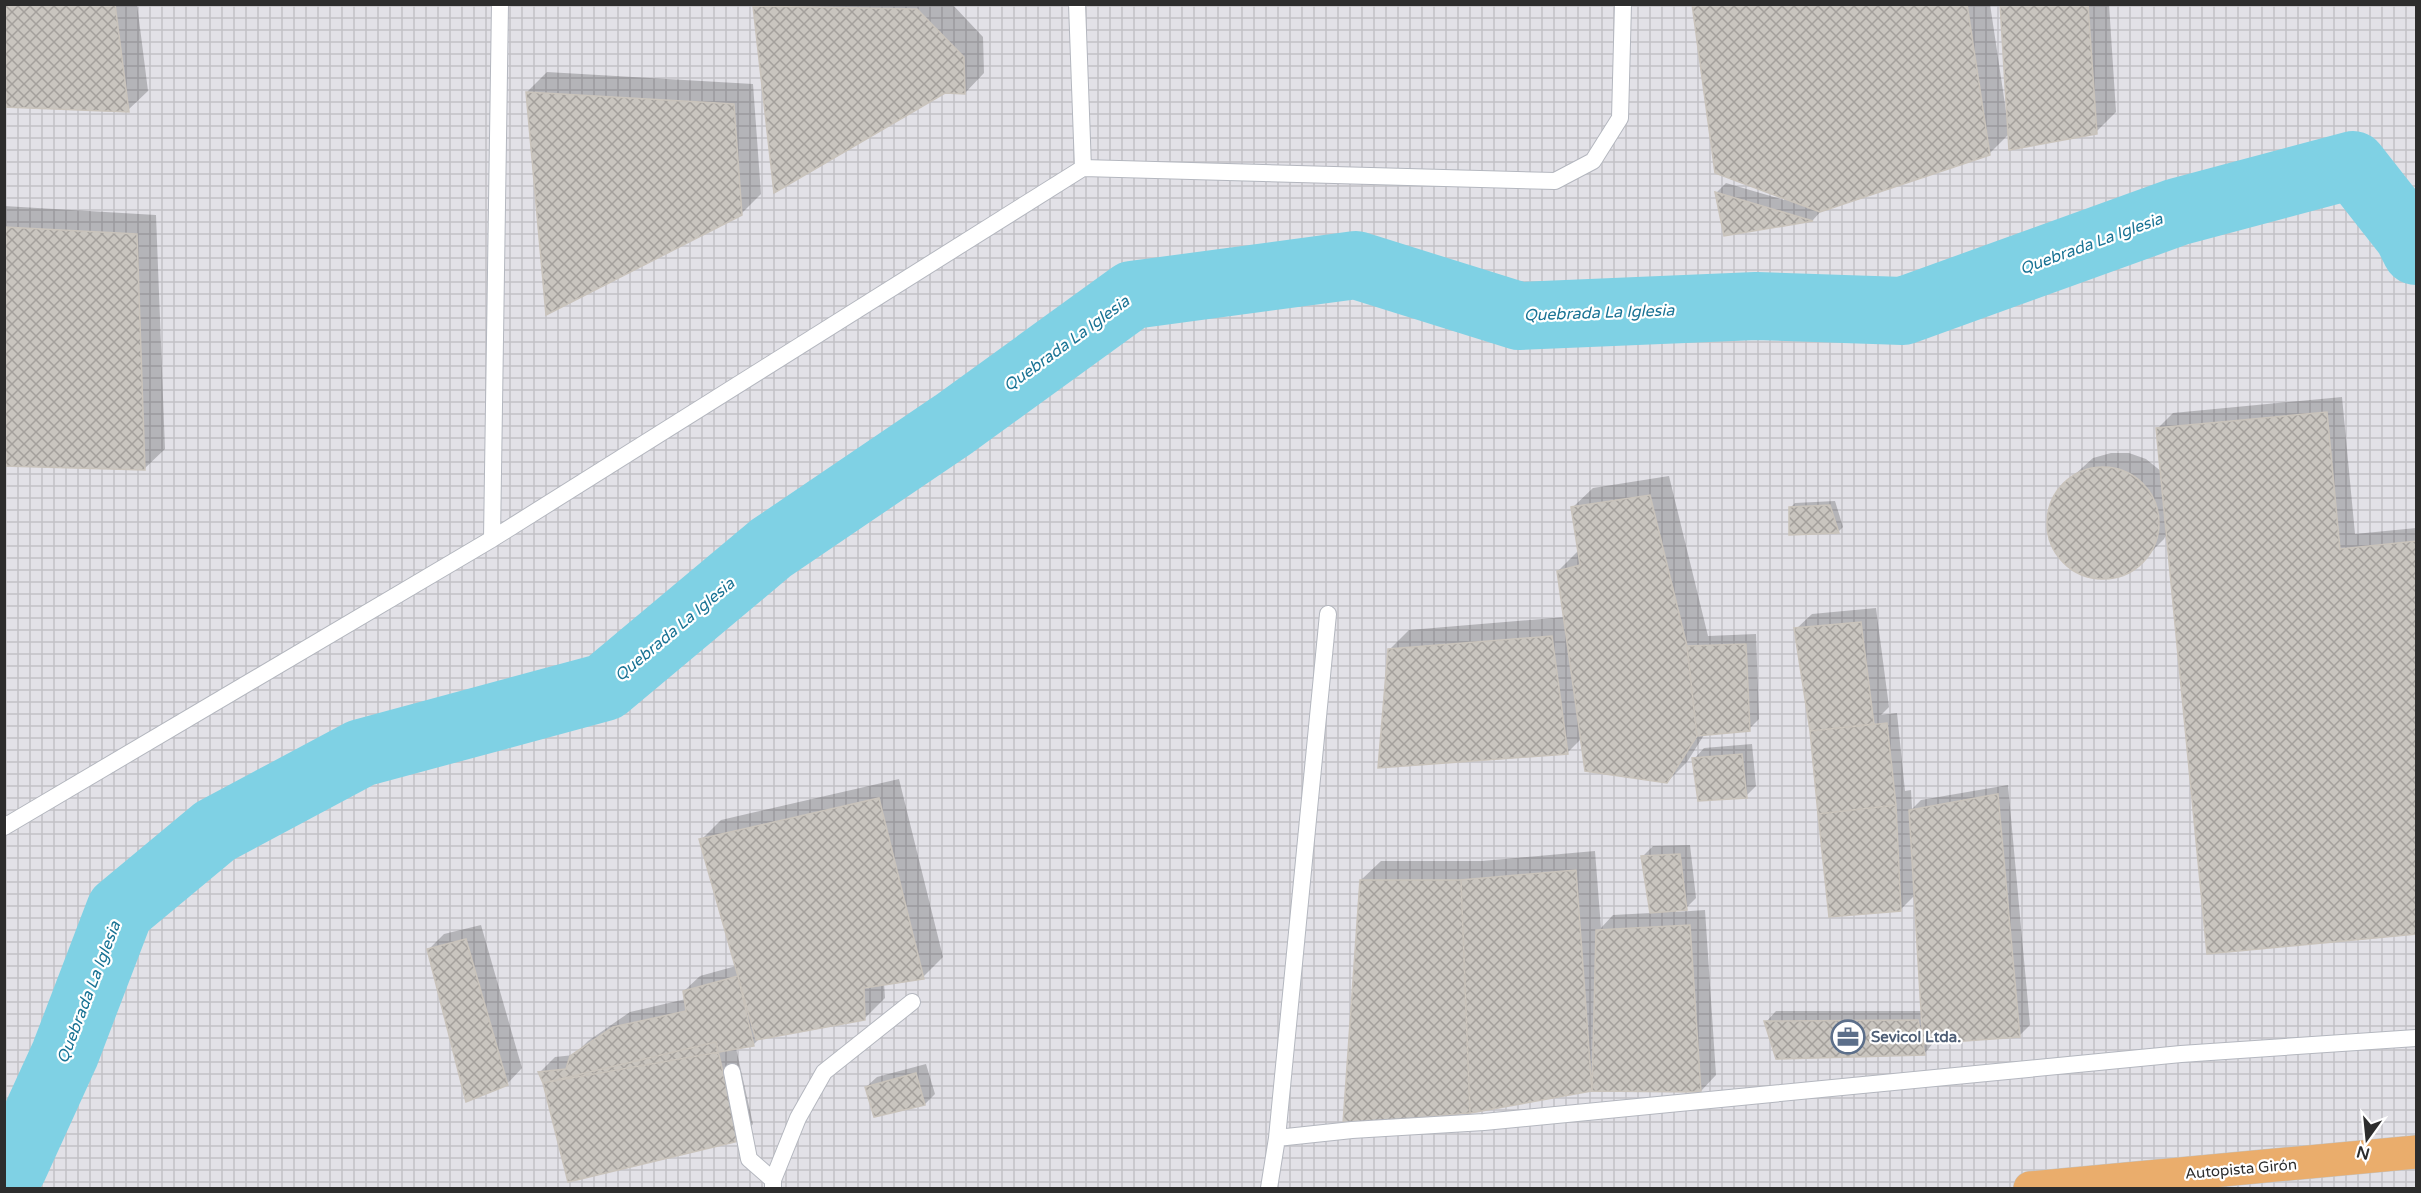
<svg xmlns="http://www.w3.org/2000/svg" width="2421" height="1193" viewBox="0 0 2421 1193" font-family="'Varela Round',sans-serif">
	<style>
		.industrial { fill: url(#industrial-grid) }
		.shadow { fill: #0003 }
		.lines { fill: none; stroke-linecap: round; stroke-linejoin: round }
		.river { stroke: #7fd1e4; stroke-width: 68 }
		.building { fill: url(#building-cross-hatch); stroke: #c9c3bb; stroke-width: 1.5 }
		.service-casing { stroke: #b4b7bf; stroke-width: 18 }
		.trunk-casing { stroke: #c4c4c4; stroke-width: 34 }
		.service { stroke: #fff; stroke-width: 16 }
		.trunk { stroke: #eaad6c; stroke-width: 33 }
		.labels { text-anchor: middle; stroke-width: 4.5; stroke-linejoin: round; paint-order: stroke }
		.service-label { font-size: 15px; font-weight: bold; fill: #4e5e75; stroke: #fff; text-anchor: start }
		.street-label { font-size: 15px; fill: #2d2d2d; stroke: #fff }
		.water-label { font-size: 16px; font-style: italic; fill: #1a7394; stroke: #fff }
	</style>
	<defs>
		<pattern id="industrial-grid" width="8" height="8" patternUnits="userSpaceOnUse" patternTransform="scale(1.5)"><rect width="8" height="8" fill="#e2e1e7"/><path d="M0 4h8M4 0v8" fill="none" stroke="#c2c1c6"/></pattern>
		<pattern id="building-cross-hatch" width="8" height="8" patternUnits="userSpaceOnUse" patternTransform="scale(1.5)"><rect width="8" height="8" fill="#c9c5bf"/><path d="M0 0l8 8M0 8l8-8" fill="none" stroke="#a4a09c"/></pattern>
	</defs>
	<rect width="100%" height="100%" fill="#ede7e1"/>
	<path class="industrial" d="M5,5h2411v1183h-2411z"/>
	<path class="shadow" d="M4,4h133l11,87 -20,19z
		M756,4h196l31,33 1,36 -19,20 -211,-86z
		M1694,4h296l16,107h2l-6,-107h107l7,108 -20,20 -87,2 -20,20 -166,55 -10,11 -88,15 -9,-42 10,-10 58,17 1,-3z
		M547,72l206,12 8,110 -20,20 -214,-122z
		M4,206l152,9 9,234 -20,19 -141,-4z
		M2342,397l13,137 61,-6v405l-207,19 -41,-421 -4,8 -29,29 -16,8 -18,2 -17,-3 -16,-9 -12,-14 -7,-16 -1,-18 4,-17 10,-15 31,-28 18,-5h18l17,6 16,13 -4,-44 15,-15z
		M1669,476l39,160 48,-2 3,85 -10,10 -45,6 -17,27 -20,20 -85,-44 -14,14 -179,-102 20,-20 156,-13 -7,-46 20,-20 -5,-44 20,-19z
		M1835,501l8,26 -5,5 -48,-24 5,-5z
		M1876,608l13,99 -8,8 16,-2 8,78 6,-1 1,19 9,-9 87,-15 22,240 -11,11 -85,6 -10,12 -158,-32 10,-11h146l-7,-116 -15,15 -89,-179 -15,-102 16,-15z
		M1752,744l4,42 -10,10 -52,-37 10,-11z
		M899,779l44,178 -20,20 -39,6 1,15 -20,20 -105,20 -7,7 -17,3 17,76 -15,16 -193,-58 -5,-10 15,-15 19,-2 14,-14 42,-29 56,-13 -2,-8 16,-15 36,-10 -35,-126 20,-20z
		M1690,845l6,53 -10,10 -10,1v3l29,-2 11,165 -15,16 -110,-1 -230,-210 20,-19h101l113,-10 6,77 12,-13 38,-2 -9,-56 11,-11z
		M481,925l41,143 -15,16 -78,-135 15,-15z
		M926,1064l9,30 -10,10 -50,11 -9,-28 11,-10z"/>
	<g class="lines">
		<path class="river" d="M4,1170l9,-2 52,-114 55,-144 95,-79 146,-78 244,-66 166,-139 183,-124 178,-129 224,-30 163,51 237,-10 147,5 274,-99 176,-47 55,70 8,16"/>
	</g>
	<path class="building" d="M4,4h111l14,108 -125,-5z
		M1692,4h275l23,151 -170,57 -105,-39z
		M2000,4h88l9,130 -88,16z
		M753,6l164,3 47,48 1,37 -20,-1 -171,100z
		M526,92l208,12 8,111 -196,100z
		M1715,192l98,29 -89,15z
		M4,227l133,7 8,236 -141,-4z
		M2327,412l13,137 76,-8v393l-209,20 -51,-526z
		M2047 523a56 56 0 1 1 112 0a56 56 0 1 1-112 0Z
		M1650,495l37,151 10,90 -30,47 -82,-12 -28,-200 23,-6 -9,-58z
		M1830,505l9,28 -50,2v-28z
		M1861,622l13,102 -64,7 -16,-103z
		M1552,636l16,118 -190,14 10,-119z
		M1746,644l4,87 -53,5 -10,-90z
		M1887,723l9,82 -78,9 -8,-83z
		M1742,754l5,44 -49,3 -6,-43z
		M1998,794l22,243 -97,7 -14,-234z
		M879,798l45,181 -60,9 1,32 -109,20 -57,-201z
		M1896,805l5,106 -72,6 -11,-103z
		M1680,854l7,56 -37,3 -9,-57z
		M1576,870l16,221 -122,22 -9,-233z
		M1360,880h101l9,233 -127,11z
		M1690,925l11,167 -109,-1 4,-161z
		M466,939l42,146 -42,17 -39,-153z
		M738,976l16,70 -211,37 -5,-11 28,-3 4,-13 43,-29 73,-16 -3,-20z
		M1918,1020l7,35 -149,4 -12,-38z
		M716,1042l23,99 -171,41 -25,-99z
		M916,1073l9,32 -51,12 -9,-30z"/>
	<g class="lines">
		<g class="service-casing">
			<path id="service" d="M1077,4l6,164
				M492,539l8,-535
				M4,827l488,-288 591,-371 472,13 38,-20 27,-43 3,-114
				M732,1072l17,87 24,21
				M1277,1138l75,-8 132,-8 697,-68 235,-16
				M773,1188v-8l25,-62 26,-46 88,-70
				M1269,1188l8,-50 51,-524"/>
		</g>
		<g class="trunk-casing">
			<path id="trunk" d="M2030,1188l386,-36"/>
		</g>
		<use href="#service" class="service"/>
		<use href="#trunk" class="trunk"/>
	</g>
	<defs>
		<g id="office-ring" transform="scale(1.725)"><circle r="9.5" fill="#fff" stroke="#5c6f8a" stroke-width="1.5"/><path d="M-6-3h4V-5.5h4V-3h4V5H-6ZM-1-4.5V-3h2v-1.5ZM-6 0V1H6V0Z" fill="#5c6f8a"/></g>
	</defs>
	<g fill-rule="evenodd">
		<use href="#office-ring" x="1848" y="1037"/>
	</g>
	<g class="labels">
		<g class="service-label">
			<text x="1871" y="1042">Sevicol Ltda.</text>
		</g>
		<g class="street-label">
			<text transform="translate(2241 1169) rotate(-5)" y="5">Autopista Girón</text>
		</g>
		<g class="water-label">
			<text transform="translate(2091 243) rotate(-20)" y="6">Quebrada La Iglesia</text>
			<text transform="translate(1599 312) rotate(-2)" y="6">Quebrada La Iglesia</text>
			<text transform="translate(1066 343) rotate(-36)" y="6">Quebrada La Iglesia</text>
			<text transform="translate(674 629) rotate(-40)" y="6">Quebrada La Iglesia</text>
			<text transform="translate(88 992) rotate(-69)" y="6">Quebrada La Iglesia</text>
		</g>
	</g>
	<rect width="2421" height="1193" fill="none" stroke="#2d2d2d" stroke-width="12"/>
	<g transform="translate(2367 1139) rotate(195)" stroke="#ffffff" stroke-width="4.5" paint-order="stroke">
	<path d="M0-4.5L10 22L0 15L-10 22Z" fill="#2d2d2d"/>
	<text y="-9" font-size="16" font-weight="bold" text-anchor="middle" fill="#2d2d2d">N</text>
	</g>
</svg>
